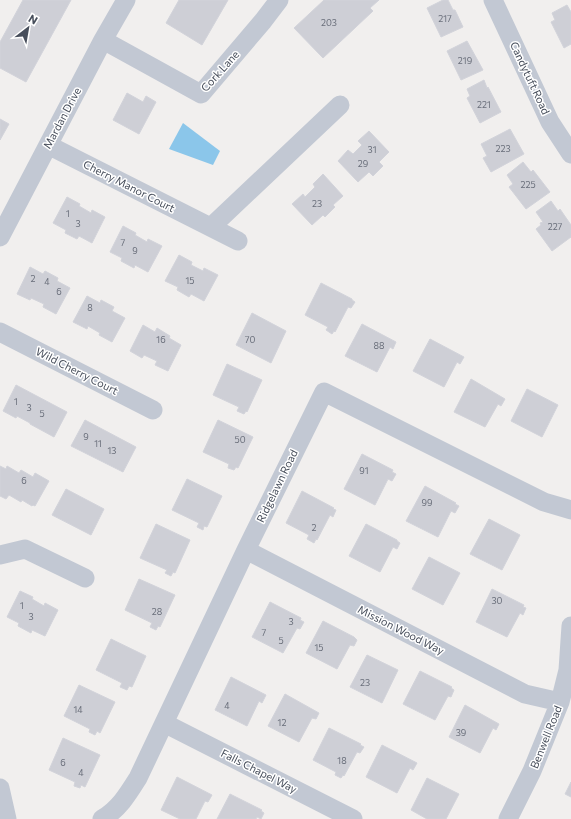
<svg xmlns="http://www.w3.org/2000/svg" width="571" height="819" viewBox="0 0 571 819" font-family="Commissioner,sans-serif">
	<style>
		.water { fill: #8bc6ea }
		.building { fill: #cecfd6; stroke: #d2d3da }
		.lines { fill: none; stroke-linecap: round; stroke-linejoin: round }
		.minor { stroke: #c2c8d3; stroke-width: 19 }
		.labels { text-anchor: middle; stroke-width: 3; stroke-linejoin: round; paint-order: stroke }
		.number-label { font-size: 9px; fill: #696e7a }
		.street-label { font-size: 11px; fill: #474e5b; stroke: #fff }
	</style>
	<rect width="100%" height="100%" fill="#f1efee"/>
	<path class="water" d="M183,123l37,28 -7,14 -44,-16z"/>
	<path class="building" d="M23,0h48l-45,82 -26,-14v-26z
		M179,0h49l-26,45 -36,-22z
		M324,0h55l-9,8 3,3 -50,47 -29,-30z
		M443,0h5l5,10h2l8,17 -22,10 -14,-29z
		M567,5l4,7v32l-7,4 -13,-26 4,-2 -3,-7z
		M467,41l16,29 -22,10 -14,-29z
		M484,80l3,8 1,-1 13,25 -21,11 -13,-25 3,-2 -3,-7z
		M127,93l16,9 3,-6 10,6 -17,32 -26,-14z
		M0,119l9,5 -9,16z
		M510,129l14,25 -33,18 -8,-14 4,-2 -6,-12z
		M369,131l20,21 -10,10 4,4 -10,10 -4,-4 -11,10 -20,-21 10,-11 5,4 9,-9 -4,-4z
		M523,162l8,10 2,-2 17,22 -24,17 -17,-22 4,-3 -6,-9z
		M323,174l20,22 -10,9 2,2 -10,10 -2,-2 -11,10 -20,-21 11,-10 2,3 10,-10 -2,-3z
		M67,197l13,7 -1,2 12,7 1,-3 13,7 -13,26 -13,-7 -2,3 -12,-6 1,-3 -13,-7z
		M551,201l7,10 2,-2 11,16v12l-19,14 -16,-22 5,-4 -1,-2 3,-1 -7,-10z
		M123,226l13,7 -1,2 12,7 1,-3 14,7 -14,26 -13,-7 -1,3 -13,-7 1,-3 -12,-6z
		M179,255l13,7 -1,3 12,6 1,-3 14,7 -14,26 -13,-7 -2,3 -12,-7 1,-3 -13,-6z
		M30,267l13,7 2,-3 13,7 -1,3 13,7 -14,26 -13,-7 1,-3 -13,-6 -1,2 -13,-6z
		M321,283l31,16v1l3,2 -4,6 -3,-1 -13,25 -1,-1 -2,3 -6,-4 2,-3 -23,-12z
		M87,296l13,7 1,-3 13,7 -2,4 13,7 -13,24 -13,-7 1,-2 -12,-7 -1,3 -14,-7z
		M252,313l34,18 -15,32 -35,-18z
		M362,324l34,18 -3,7 -3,-2 -13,25 -32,-16z
		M143,325l12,7 2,-4 13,8 -1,2 12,7 -13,26 -13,-6 2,-4 -13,-6 -2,3 -12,-7z
		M430,339l34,18 -4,7 -3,-2 -13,25 -31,-16z
		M227,364l35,16 -15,32 -1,-1 -2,3 -7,-3 2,-4 -26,-12z
		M471,379l34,20 -4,7 -3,-2 -13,23 -31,-15z
		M16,385l51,27 -13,25 -24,-13v-1l-13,-7 -1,2 -13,-7z
		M527,389l31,16 -16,32 -31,-16z
		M85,420l51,27 -13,25 -52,-26z
		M218,420l35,17 -15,31 -2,-1 -2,3 -6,-2 1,-4 -26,-12z
		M362,454l31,16 -1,2 4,2 -4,7 -4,-2 -13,26 -31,-16z
		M0,466l6,3 1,-3 12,7 2,-3 12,7 2,-4 14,8 -14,25 -2,-1 -1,1 -10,-6 -1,2 -12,-7 -3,4 -6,-3z
		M187,479l35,17 -15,31 -3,-1 -1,4 -6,-3 2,-4 -27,-13z
		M425,486l31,17 -1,1 4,2 -4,7 -4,-2 -13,26 -32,-16z
		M66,489l38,20 -13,26 -39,-20z
		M302,491l32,17 -1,1 3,1 -3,7 -3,-2 -13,25 -1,-1 -2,4 -7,-4 2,-4 -23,-12z
		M489,519l31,16 -18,35 -32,-16z
		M156,524l34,16 -15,33 -2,-1 -2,4 -6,-3 2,-3 -27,-12z
		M366,524l31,16v1l3,2 -3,6 -4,-2 -13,25 -31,-16z
		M429,557l31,16 -17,32 -31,-16z
		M139,579l36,16 -15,32 -2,-1 -2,4 -6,-3 2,-4 -27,-13z
		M492,589l32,16 -1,2 3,1 -3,7 -3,-2 -13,24 -31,-15z
		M20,591l13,6 -1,2 12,7 1,-3 13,7 -13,26 -13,-6 -1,3 -13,-7 1,-3 -12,-6z
		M270,602l31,16 -1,2 4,2 -4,7 -3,-1 -14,25 -31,-16z
		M323,621l31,16 3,3 -3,6 -4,-1 -13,24 -31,-16z
		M111,639l35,17 -14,31 -3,-1 -2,4 -7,-3 2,-4 -26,-13z
		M367,655l31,15 -16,33 -32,-16z
		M420,671l32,16 -1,1 3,2 -3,7 -3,-1 -13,24 -32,-16z
		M231,677l35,18 -4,8 -3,-2 -12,25 -32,-16z
		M79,685l36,17 -15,31 -3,-2 -2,4 -6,-3 1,-3 -26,-13z
		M285,694l34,19 -3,6 -4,-1 -13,24 -31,-16z
		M465,705l34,19 -3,6 -3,-2 -13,25 -31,-16z
		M329,728l32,16 -1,1 4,2 -4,6 -3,-1 -13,24 -1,-1 -2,3 -6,-3 1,-3 -23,-12z
		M63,738l37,17 -15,32 -4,-2 -1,3 -6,-2 1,-4 -26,-12z
		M382,745l35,18 -4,7 -3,-2 -13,25 -31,-16z
		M177,777l35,18 -4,7 -3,-1 -9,18h-16l-19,-9z
		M427,778l32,16 -13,25h-19l-16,-9z
		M571,782v15l-6,-3z
		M230,794l32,16 -1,1 3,2 -3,6 -4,-2 -1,2h-39z"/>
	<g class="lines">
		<path class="minor" d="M493,0l57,122 21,32
			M103,40l98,54 62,-73 16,-21
			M48,145l190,96
			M211,227l129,-122
			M0,237l103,-197 23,-40
			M0,332l153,78
			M246,550l279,144 35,8
			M0,555l25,-6 60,29
			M164,723l189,96
			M0,788l7,31
			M102,819c17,-10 26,-25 36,-41l108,-228 78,-158 220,110 27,8
			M508,819l24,-48 28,-69 8,-32 3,-44"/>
	</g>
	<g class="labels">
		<g class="number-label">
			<text x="445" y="22">217</text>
			<text x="329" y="26">203</text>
			<text x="465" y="64">219</text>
			<text x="484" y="108">221</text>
			<text x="503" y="152">223</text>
			<text x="372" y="153">31</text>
			<text x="363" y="167">29</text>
			<text x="528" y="188">225</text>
			<text x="317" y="207">23</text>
			<text x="68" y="217">1</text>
			<text x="78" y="227">3</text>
			<text x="555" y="230">227</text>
			<text x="123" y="246">7</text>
			<text x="135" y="254">9</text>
			<text x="33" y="282">2</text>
			<text x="190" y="284">15</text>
			<text x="47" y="285">4</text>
			<text x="59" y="295">6</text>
			<text x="90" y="311">8</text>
			<text x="161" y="343">16</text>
			<text x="250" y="343">70</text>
			<text x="379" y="349">88</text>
			<text x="16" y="405">1</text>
			<text x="29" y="411">3</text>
			<text x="42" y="417">5</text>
			<text x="86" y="440">9</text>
			<text x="240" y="443">50</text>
			<text x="98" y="447">11</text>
			<text x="112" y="454">13</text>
			<text x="364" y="474">91</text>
			<text x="24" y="484">6</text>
			<text x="427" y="506">99</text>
			<text x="314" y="531">2</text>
			<text x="497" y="604">30</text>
			<text x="22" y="609">1</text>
			<text x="157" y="615">28</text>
			<text x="31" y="620">3</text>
			<text x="291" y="625">3</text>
			<text x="264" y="636">7</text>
			<text x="281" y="644">5</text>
			<text x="319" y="651">15</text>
			<text x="365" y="686">23</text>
			<text x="227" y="709">4</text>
			<text x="78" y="713">14</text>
			<text x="282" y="726">12</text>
			<text x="461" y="736">39</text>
			<text x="342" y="764">18</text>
			<text x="63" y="766">6</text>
			<text x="81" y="776">4</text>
		</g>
		<g class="street-label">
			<text transform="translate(220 71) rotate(-48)" y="4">Cork Lane</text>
			<text transform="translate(530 78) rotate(65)" y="4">Candytuft Road</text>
			<text transform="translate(62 118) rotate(-62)" y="4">Mardan Drive</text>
			<text transform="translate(129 186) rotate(27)" y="4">Cherry Manor Court</text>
			<text transform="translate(77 371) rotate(27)" y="4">Wild Cherry Court</text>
			<text transform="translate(277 486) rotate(-64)" y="4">Ridgelawn Road</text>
			<text transform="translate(401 630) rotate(27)" y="4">Mission Wood Way</text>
			<text transform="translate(546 737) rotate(-68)" y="4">Benwell Road</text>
			<text transform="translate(259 771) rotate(27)" y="4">Falls Chapel Way</text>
		</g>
	</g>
	<g transform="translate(28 28) rotate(31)" stroke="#ffffff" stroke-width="3" paint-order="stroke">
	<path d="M0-3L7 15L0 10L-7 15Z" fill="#474e5b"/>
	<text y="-6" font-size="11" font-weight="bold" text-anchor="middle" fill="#474e5b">N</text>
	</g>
</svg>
